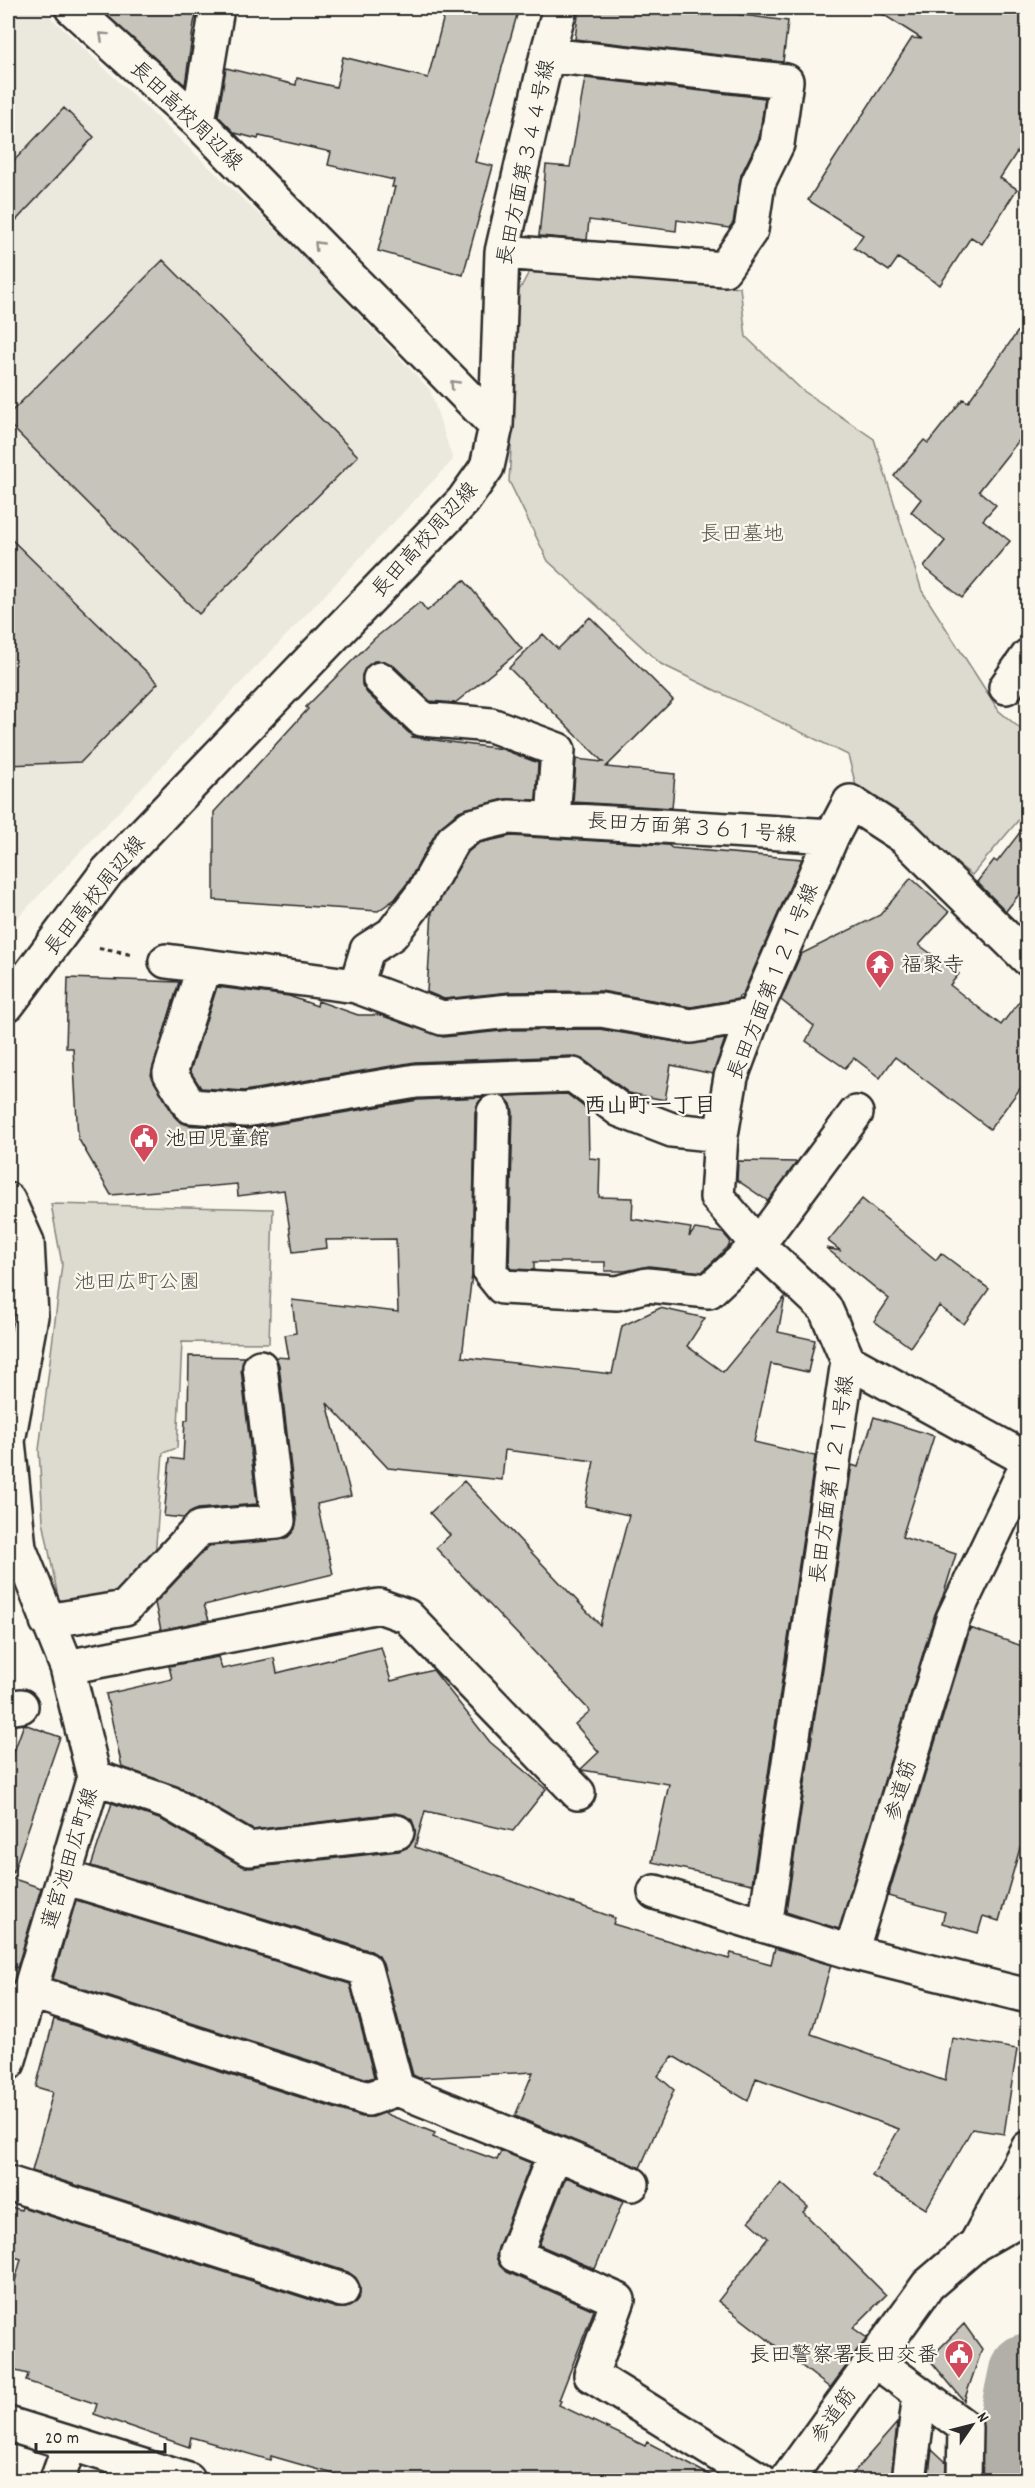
<svg xmlns="http://www.w3.org/2000/svg" width="1035" height="2488" viewBox="0 0 1035 2488" font-family="Dekko,'Klee One',sans-serif">
	<style>
		.built { fill: #ebe8de }
		.green { fill: #dddad0; stroke: #84827e; stroke-width: 1.5 }
		.lines { fill: none; stroke-linecap: round; stroke-linejoin: round }
		.river { stroke: #b1afa7; stroke-width: 78 }
		.building { fill: #c7c4bc; stroke: #2b2b2b; stroke-width: 1.5 }
		.minor-casing { stroke: #2b2b2b; stroke-width: 38 }
		.path { stroke: #2b2b2b; stroke-width: 4; stroke-dasharray: 4.5 4.5; stroke-linecap: butt }
		.minor { stroke: #fbf7ec; stroke-width: 33 }
		.oneway { stroke: #93918c }
		.labels { text-anchor: middle; stroke-width: 4.5; stroke-linejoin: round; paint-order: stroke }
		.street-label { font-size: 21px; fill: #2b2b2b; stroke: #fbf7ec }
		.park-label { font-size: 21px; fill: #585754; stroke: #fbf7ec }
		.poi-label { font-size: 21px; fill: #2b2b2b; stroke: #fbf7ec; text-anchor: start }
		.neighbourhood-label { font-size: 22px; font-weight: bold; fill: #2b2b2b; stroke: #fbf7ec }
	</style>
	<rect width="100%" height="100%" fill="#fbf7ec"/>
	<filter id="ink" filterUnits="userSpaceOnUse"><feTurbulence type="fractalNoise" baseFrequency=".0167" numOctaves="2"/><feDisplacementMap in="SourceGraphic" scale="12" xChannelSelector="R" yChannelSelector="G"/><feConvolveMatrix kernelMatrix="1 2 1 2 8 2 1 2 1" color-interpolation-filters="sRGB"/></filter>
	<g filter="url(#ink)">
		<path class="built" d="M8,8h33l257,243 132,139 23,70 -445,468z"/>
		<path class="green" d="M529,272l211,15 6,50 56,53 72,49 48,152 77,120 28,23v76l-55,65 -116,-89 -8,-31 -187,-91 -113,-103 -39,-80 6,-95 -1,-86z
			M51,1204l222,5 -4,134 -87,-1 -5,106 -14,5 -8,104 -29,34 -67,11 -16,-81 -4,-71 23,-186z"/>
		<g class="lines">
			<path class="river" d="M1015,2480l-1,-43 14,-65"/>
		</g>
		<path class="building" d="M99,8h99l-4,15 -9,62z
			M446,8h73l-44,154 18,4 -30,109 -85,-24 17,-64h-3l2,-7 -66,-15 3,-13 -72,-16 -1,3 -23,-6 -17,-17 8,-48 70,17 1,-7 39,9 7,-30 85,21z
			M579,8h110l99,13 -5,41 -208,-23z
			M873,8h155v127l-28,43 17,11 -35,55 -11,-7 -31,48 -42,-27 -9,13 -35,-23 9,-13 -55,-35 104,-162 10,1z
			M585,78l180,20 -6,40 -18,37 -8,48 -4,5 -52,-8 -1,11 -87,-11 -2,20 -48,-4 7,-71 24,2z
			M64,108l30,29 -86,92v-62z
			M163,260l195,196 -159,158 -191,-191v-8z
			M1028,317v112l-49,62 17,14 -13,15 27,21 -48,57 -38,-31 21,-26 -34,-29 10,-13 -27,-23 30,-36 4,3 35,-44 5,3z
			M8,536l150,147 -77,79 -73,3z
			M464,580l58,69 -67,54 -25,-2 -37,-36 -9,-4h-10l-8,6 -4,8v10l5,8 42,40 6,2 -3,2 90,12 36,14 -2,37 -31,-1 -46,12 -22,20 -29,51 -13,17 -17,12 -164,-11v-88l94,-103 -2,-2 69,-69 45,-36 7,9z
			M590,617l83,83 -67,67 69,7 -3,34 -99,-6 3,-43 27,3 -94,-94 34,-34 15,15z
			M1028,822v61l-22,28 -29,-29 17,-22 3,2z
			M511,836l157,9 4,3 130,11 -60,137h-3l-1,3 -47,8 -90,-16 -91,1 -66,7 -17,-7 5,-80 36,-60 11,-9z
			M911,878l38,34 -30,33 40,29 -9,11 51,40 27,-35v88l-38,51 -95,-72 -15,21 -26,-20 -9,10 -39,-27 8,-15 -33,-26 20,-46 79,-39z
			M68,978l111,4 -28,93 23,41 6,6 8,3 60,4 170,-29 65,-3 -5,6 -3,9 -3,162 -10,83 150,17 10,-48 38,-18 45,10 -18,28 36,26 62,-75 -7,35 37,8 -7,32 -37,-8 -17,78 61,14 -63,428 -100,-22 17,-78 -87,-14 -1,-1 18,-17 -24,-28 15,-13 -154,-163 14,-13 -20,-22 34,-32 136,144 29,-110 -44,-9 9,-45 -89,-11 -3,30 -114,-12 -61,-65 24,93 -34,8 16,70 -129,31 5,15 -48,10 -6,-27 54,-57 71,-6 8,-3 7,-8 2,-10 -18,-154 -3,-8 13,1 -4,-23 11,-2 -4,-33 106,12 -2,-73 -70,1 1,8 -34,4 -9,-62 -46,6 -1,-12 -126,11 -33,-57 -5,-90h-7z
			M217,987l72,9 28,10 1,-5 40,14h22l63,22 68,-7 88,-1 89,15 37,-5 -12,35 -42,-9 -6,35 -36,-7 -45,-33 -12,-4 -157,6 -171,29 -43,-3 -11,-17z
			M567,1094l21,16 1,48 11,1 -1,38 34,1 -1,21 59,9 -2,9 6,-8 28,4 7,8 -1,5 -27,26 -53,-6 -24,5h-20v-9h-71v8l-23,-1 -2,-3 4,-154 -2,-8 -7,-8z
			M738,1161l59,1 -29,39 -31,-21z
			M862,1199l74,61 5,-7 48,36 -25,35 -25,-18 -29,41 -36,-26 15,-22 -63,-51 15,3 -13,-10z
			M189,1356l56,1 -4,12 16,135 -59,5 -14,9 -20,-2 6,-58 13,2 2,-40h3z
			M874,1417l60,19 -32,101 54,17 -13,42 -8,18 -96,315 -53,-17 66,-447 6,2z
			M970,1628l58,20v202l-8,-2 -21,73 -16,-5 -5,17 -36,-10 3,-11 -57,-16z
			M381,1647l10,34 42,-11 57,72 56,47 -33,42 -88,-20 -10,36 200,71 -2,6 116,35 2,-6 40,11 4,-16 56,17 -20,69 134,47 7,-43 65,11 -13,85 -32,-5 -46,80 -54,-33 27,-47 -143,-51 -8,23 -75,-45 -15,20 16,14 -34,78 -125,-52 18,-44 -114,6 -6,-3 -30,-111 -4,-8 -8,-5 -280,-85 21,-63 50,17 78,45 10,3 149,-17 10,-4 5,-8 1,-10 -3,-9 -8,-5 -9,-2 -142,17 -74,-43 -57,-20 -16,-73 66,-15 -3,-13 49,-9 4,12 52,-11 3,15z
			M24,1724l36,13 -47,136 -5,-1v-104z
			M8,1877l33,11 -24,80 -9,-4z
			M76,1900l274,84 24,93 -6,2 -315,-100z
			M54,2019l308,98h11l11,-4 51,20 -2,4 64,23 4,-9 30,12 -33,85 -2,9 4,9 7,6 87,38 -35,90 2,1 -2,4 86,41 2,-4 74,39h-363l-87,-25 -1,4 -79,-23 -2,10 -95,-33 3,-10 -71,-23 2,-7 -20,-5v-61l13,-49 -13,-4v-49l13,4 1,-3 314,101h9l9,-4 6,-9v-8l-4,-9 -8,-6 -316,-101 21,-79 -17,-5z
			M566,2177l57,24 -28,68 -56,-24z
			M781,2183l27,24 -5,5 83,83 -33,33 14,10 -37,50 -112,-87 50,-63 -19,-17z
			M964,2324l18,25 -18,52 -35,-42z
			M897,2423l-6,58h-45z
			M932,2449l14,13 -1,19h-17z"/>
		<g class="lines">
			<g class="minor-casing">
				<path id="minor" d="M72,8l126,114 298,304
					M198,122l19,-114
					M502,252l222,17 27,-39 7,-47 19,-39 9,-63 -239,-26
					M380,679l42,40 69,6 67,25 -5,69
					M1006,687l22,-31
					M166,961l190,25 86,32 68,-7 91,-1 90,16 63,-11
					M204,966l-34,107 20,33 55,4 171,-29 157,-6 47,35 52,20 49,5
					M356,986l11,-36 25,-16 32,-42 29,-52 18,-14 38,-9 323,19
					M8,1004l99,-132 356,-371 24,-34 9,-41 6,-174 45,-197 13,-47
					M494,1112l-4,160 12,15 115,6 30,-8 62,6 49,-46 98,-132
					M8,1200l19,42 4,74 -23,125 11,107 48,119 27,110 -86,286
					M848,1361l180,99
					M1028,1463l-75,156 -102,333 177,44
					M47,1621l78,-13 75,-80 78,-7 -18,-154
					M67,1667l312,-61 28,10 171,177
					M8,1708l13,-2
					M94,1777l76,26 79,46 148,-17
					M64,1877l301,92 32,120
					M655,1892l196,60
					M765,1926l83,-565 -23,-53 -67,-63 -41,-48 4,-62 10,-58 23,-62 78,-179 18,-34 54,35 124,122
					M29,1991l339,108 29,-10 235,95
					M555,2153l-40,102 103,45 -27,75 169,105
					M8,2183l334,107
					M976,2244l52,-96
					M873,2359l92,68 -1,53
					M8,2424l180,56
					M57,2480l13,-36
					M787,2480l141,-195 48,-41 52,-30
					M909,2480l11,-86"/>
			</g>
			<path class="path" d="M99,948l31,6"/>
			<use href="#minor" class="minor"/>
		</g>
		<defs><path id="oneway-chevron" d="M-2-3.5L2.5 0L-2 3.5" fill="none" stroke-width="1.6" stroke-linecap="round" stroke-linejoin="round" transform="scale(1.5)"/></defs>
		<g class="oneway">
			<use href="#oneway-chevron" transform="translate(103 36) rotate(-138)"/>
			<use href="#oneway-chevron" transform="translate(318 245) rotate(-134)"/>
			<use href="#oneway-chevron" transform="translate(454 384) rotate(-134)"/>
		</g>
	</g>
	<defs>
		<g id="temple-pin" transform="scale(1.5)"><path d="M0 17L-7.5 6A9.5 9.5 0 1 1 7.5 6Z" fill="#d1495b" stroke="#fbf7ec"/><path d="M0-6L5-2H3V0L6.5 2.5H4V6H1.5V3h-3V6H-4V2.5H-6.5L-3 0V-2H-5Z" fill="#fff"/></g>
		<g id="civic-pin" transform="scale(1.5)"><path d="M0 17L-7.5 6A9.5 9.5 0 1 1 7.5 6Z" fill="#d1495b" stroke="#fbf7ec"/><path d="M-.6-6.5H3V-4.5H.6V-3L4-1V1h2V6H-6V1h2V-1L-.6-3ZM-1.2 2.5V6h2.4V2.5Z" fill="#fff"/></g>
	</defs>
	<g fill-rule="evenodd">
		<use href="#temple-pin" x="880" y="964"/>
		<use href="#civic-pin" x="144" y="1138"/>
		<use href="#civic-pin" x="959" y="2354"/>
	</g>
	<g class="labels">
		<g class="street-label">
			<text transform="translate(187 115) rotate(44)" y="7">長田高校周辺線</text>
			<text transform="translate(525 162) rotate(-78)" y="7">長田方面第３４４号線</text>
			<text transform="translate(424 539) rotate(-48)" y="7">長田高校周辺線</text>
			<text transform="translate(692 827) rotate(4)" y="7">長田方面第３６１号線</text>
			<text transform="translate(94 895) rotate(-51)" y="7">長田高校周辺線</text>
			<text transform="translate(772 981) rotate(-68)" y="7">長田方面第１２１号線</text>
			<text transform="translate(831 1479) rotate(-82)" y="7">長田方面第１２１号線</text>
			<text transform="translate(900 1790) rotate(-73)" y="7">参道筋</text>
			<text transform="translate(69 1858) rotate(-73)" y="7">蓮宮池田広町線</text>
			<text transform="translate(833 2415) rotate(-55)" y="7">参道筋</text>
		</g>
		<g class="park-label">
			<text x="742" y="540">長田墓地</text>
			<text x="137" y="1288">池田広町公園</text>
		</g>
		<g class="poi-label">
			<text x="901" y="971">福聚寺</text>
			<text x="165" y="1145">池田児童館</text>
			<text x="938" y="2361" text-anchor="end">長田警察署長田交番</text>
		</g>
		<g class="neighbourhood-label">
			<text x="650" y="1112">西山町一丁目</text>
		</g>
	</g>
	<rect width="1035" height="2488" fill="none" stroke="#fbf7ec" stroke-width="30"/>
	<rect x="15" y="15" width="1005" height="2458" fill="none" stroke="#2b2b2b" stroke-width="2" filter="url(#ink)"/>
	<g transform="translate(972 2425) rotate(55)" stroke="#fbf7ec" stroke-width="4.5" paint-order="stroke">
	<path d="M0-4.5L10 22L0 15L-10 22Z" fill="#2b2b2b"/>
	<text y="-9" font-size="16" font-weight="bold" text-anchor="middle" fill="#2b2b2b">N</text>
	</g>
	<path d="M36 2443v9h129v-9" fill="none" stroke="#2b2b2b" stroke-width="3"/>
	<text x="45" y="2443" font-size="18" fill="#2b2b2b" stroke="#fbf7ec" stroke-width="4.5" paint-order="stroke">20 m</text>
</svg>
